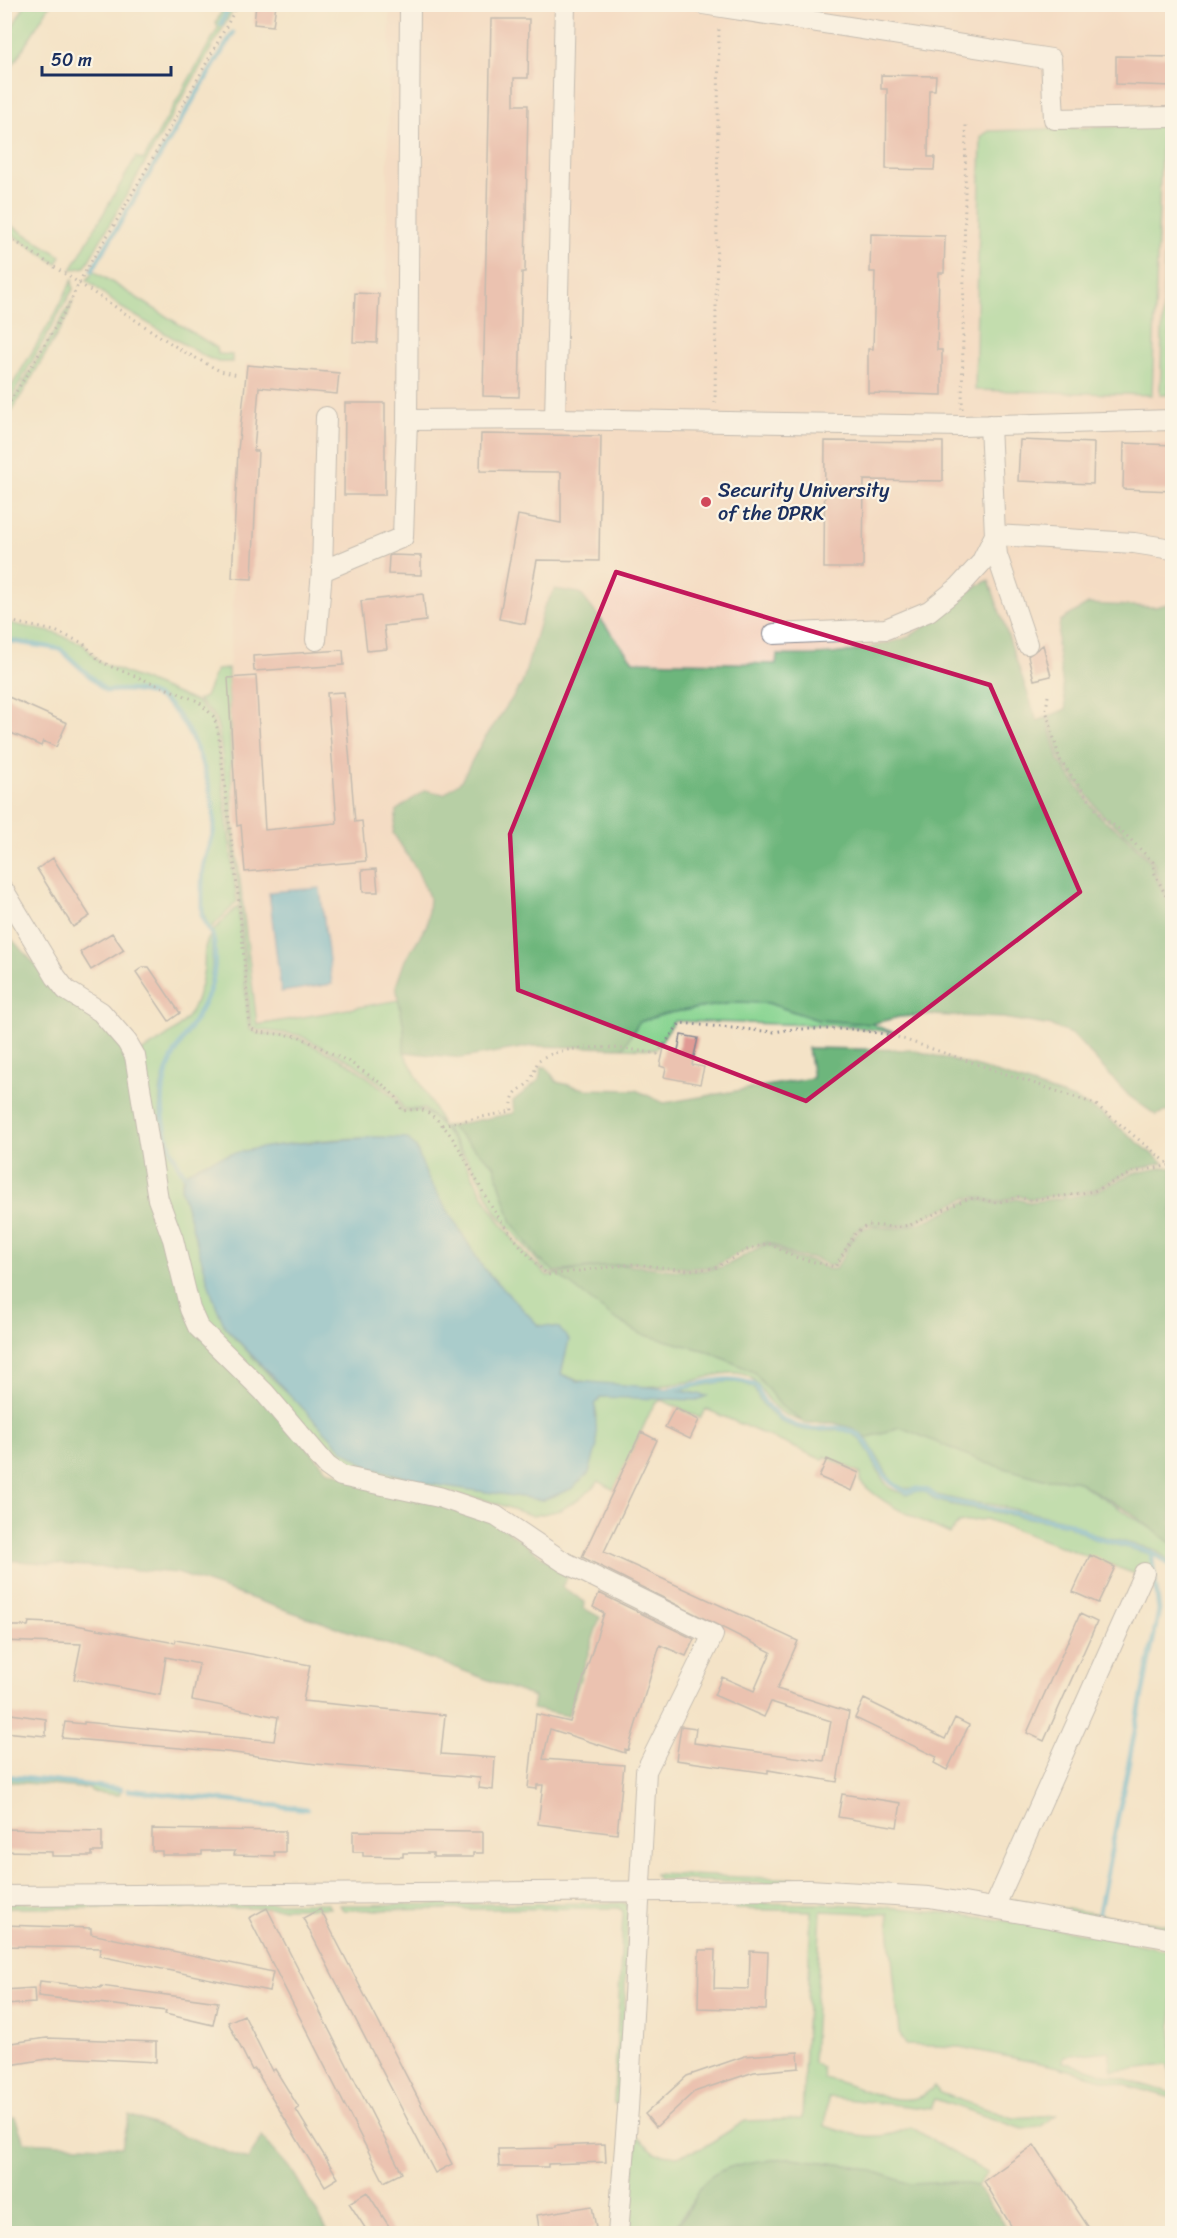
<svg xmlns="http://www.w3.org/2000/svg" width="1177" height="2238" viewBox="0 0 1177 2238" font-family="Sriracha,sans-serif">
	<style>
		.built { fill: #f4d3c0 }
		.green { fill: #87d491; stroke: #518278; stroke-width: 1.5 }
		.forest { fill: #6db67b; stroke: #44726c; stroke-width: 1.5 }
		.water { fill: #51afd0; stroke: #366f97; stroke-width: 1.5 }
		.lines { fill: none; stroke-linecap: round; stroke-linejoin: round }
		.stream { stroke: #51afd0; stroke-width: 5 }
		.building { fill: #e09a94 }
		.minor-casing { stroke: #888992; stroke-width: 22 }
		.path { stroke: #888992; stroke-width: 3; stroke-dasharray: 1.5 4.5; stroke-linecap: butt }
		.minor { stroke: #fff; stroke-width: 20 }
		.marked { fill: none; stroke: #c2185b; stroke-width: 4.5; stroke-linejoin: round }
		.poi-dot { fill: #d1495b; stroke: #fcf5e5; stroke-width: 2 }
		.labels { text-anchor: middle; stroke-width: 4.5; stroke-linejoin: round; paint-order: stroke }
		.poi-label { font-size: 20px; fill: #1b2f5e; stroke: #fcf5e5; text-anchor: start }
	</style>
	<rect width="100%" height="100%" fill="#fcf5e5"/>
	<filter id="ink" filterUnits="userSpaceOnUse"><feTurbulence type="fractalNoise" baseFrequency=".0167" numOctaves="2"/><feDisplacementMap in="SourceGraphic" scale="12" xChannelSelector="R" yChannelSelector="G"/><feConvolveMatrix kernelMatrix="1 2 1 2 8 2 1 2 1" color-interpolation-filters="sRGB"/></filter>
	<filter id="wash" filterUnits="userSpaceOnUse"><feTurbulence type="fractalNoise" baseFrequency=".008" numOctaves="4" result="noise"/><feDisplacementMap in="SourceGraphic" scale="24" xChannelSelector="R" yChannelSelector="G"/><feGaussianBlur stdDeviation="1.35" result="paint"/><feColorMatrix in="noise" values="0 0 0 0 0 0 0 0 0 0 0 0 0 0 0 0 0 1.4 0 .05"/><feComposite in="paint" operator="in"/></filter>
	<g filter="url(#wash)">
		<rect width="100%" height="100%" fill="#f4e3c7"/>
		<path class="built" d="M390,5h782v629l-317,88 -396,270 -202,33 -23,-204 -5,-153 18,-304 101,5 3,-80h35z"/>
		<path class="green" d="M25,5h25l-45,73v-39z
			M225,5h4l-9,18 2,2 10,-20h4l-151,262 -14,3 65,-113 7,3 75,-132 -2,-6z
			M1162,125l-10,270 -177,-5 6,-254 8,-5z
			M1169,125h3v161l-4,109h-8z
			M4,221l57,35 -4,8 -52,-34z
			M94,271l123,77 1,6 14,1v7h-14l-12,-5 -86,-50 -33,-27z
			M72,280l1,9 -68,120v-12l50,-83z
			M73,300l-5,16 -63,107v-9z
			M4,622l51,11 28,11 16,18 98,40 15,16 4,14 21,170 -27,27c-11,-18 -8,-46 -4,-67 2,-12 8,-22 9,-35 1,-20 -6,-44 -13,-63 -17,-53 -35,-79 -96,-74l-46,-42 -55,-10z
			M228,669l5,153 24,203 142,-25 5,27v25l38,72 -18,-15h-21l-6,-13 -45,-34 -53,-27 -41,-5 -7,-3 -11,-125 -21,-171 -4,-14 -17,-17 7,-3 11,-27z
			M238,906l11,123 8,4 41,5 52,26 45,34 7,14c7,-1 16,-3 22,0 30,14 52,76 70,101 15,22 34,46 54,63l9,-2 84,60 66,17 47,21 27,34 24,17c-9,-4 -20,-7 -28,-14 -14,-11 -17,-31 -35,-35 -16,-4 -38,5 -54,8 -39,7 -90,8 -127,-8l4,-22 -6,-24 -21,-3 -55,-57 -56,-91 -11,-29 -9,-10c-55,-2 -178,5 -222,35 -4,-6 -10,-12 -13,-19 -11,-24 -13,-66 -1,-90 21,-41 58,-83 41,-132z
			M210,936c3,8 2,17 2,27 0,38 -26,67 -43,100 -19,35 -6,82 14,113l-2,13 44,138 46,50 98,90 61,17 113,16 54,-85 -2,-10 5,-8 106,-1 -26,-6c24,-4 52,-15 74,-2 9,26 35,44 64,43 12,0 25,-3 36,4 18,11 20,39 36,53 4,3 12,5 17,7l10,-4 10,2 8,7 18,5 115,20 25,14 57,15 3,16 -10,-6 -5,11 -152,-56 -28,4 -8,11c-30,-14 -67,-28 -90,-53v-8l-35,-17 -2,4 -117,-51 -6,9 -38,-18 -8,4 -40,86 -15,-9 -14,14 -24,15 -28,6 -47,-16 -141,-28 -146,-157 -37,-123 -21,-140c42,-24 56,-35 63,-85 1,-12 -1,-22 6,-31z
			M738,1002l30,1 50,17 53,4 24,9 -43,-7 -178,-5 -18,28 -33,-1 16,-26 29,-9z
			M444,1126h5l45,39 18,58 26,35 17,14 -6,1 -7,-6 -46,-55 -22,-43z
			M900,1427l143,52 32,1 88,56 9,8v18l-19,-13 -61,-15 -23,-13 -74,-16 -27,-3 -31,-7 -9,-6 -24,-1 -11,-4 -27,-46z
			M5,1777l116,13 -2,5 -28,-3 -1,-3 -85,-8z
			M654,1874l150,5 -1,6 -145,-6z
			M1007,1899l165,27v6l-163,-26z
			M4,1903h323l3,5h-325z
			M624,1903l4,2 -7,199h-7l9,-193 -5,-3 -275,2 -3,-5z
			M735,1903c47,1 94,0 141,3 100,8 199,24 296,45v128h-2l-2,-14 -56,6 -3,-20 -45,5 -1,6 109,31v5l-114,-31 -98,-20 -54,-2 -7,-13 -11,-118 -67,-3 -8,152 9,4 1,11c33,5 85,40 111,8l6,7 73,25 43,-3 -16,12 -18,2 -87,-30 -4,10 -103,-12 -3,29c31,11 56,16 86,1l76,46 -10,13 -21,-4 -46,2 -49,-17 -70,-9 -17,1 -80,39 -17,27 -12,6 -38,3 10,-97 19,16 21,3 25,-8 43,-27 57,-2 9,-208 -76,-2z"/>
		<path class="forest" d="M989,580l48,141 10,-4 12,44 41,56 22,16 30,30 2,11 18,36v200l-16,5 -27,-19 -56,-61 -21,-9 -49,-8 -74,-3 -30,2 -28,7 -53,-4 -50,-17 -30,-1 -70,11 -29,9 -16,26 -90,-2 -71,12 -58,-6v-25l-8,-41 9,-26 22,-35 2,-28 -12,-27 -24,-37 4,-23 28,-20 19,4 17,-13 20,-37 41,-60 22,-77 11,-18 25,4 53,68 143,3 1,-9c39,1 73,0 110,-12 9,-2 19,-4 26,-9 27,-16 48,-41 76,-54z
			M1172,603v302l-16,-32 -2,-11 -31,-31 -21,-16 -41,-55 -12,-44 17,-7 -9,-64 3,-24 28,-17 67,3z
			M4,931l55,59 30,21 35,38 62,258 141,163 165,49 76,57 -6,11 23,15 -2,6 17,9 -32,99 -36,-7 2,-12 -86,-32 -271,-92 -172,-13z
			M808,1048l105,2 62,16 99,33 28,15 62,49 -31,7 -40,20 -23,4 -41,5 -11,-3 -21,6 -20,-5 -10,1 -57,26 -16,2 -27,-2 -12,7 -21,35h-6l-12,-7 -22,-3 -26,-14 -21,7 -33,18 -26,1 -56,-5 -77,9 -17,-14 -26,-35 -18,-58 -45,-39 65,-13 -1,-12 26,-21 2,-13h5l11,15 28,7 51,1 28,13 149,-25z
			M1165,1167l7,1v376l-42,-32 -55,-32 -32,-1 -57,-16 -86,-36 -34,11 -14,-10 -18,-5h-29l-24,-17 -27,-34 -47,-21 -66,-17 -29,-17 -55,-43c24,-4 53,-11 78,-8 26,2 52,7 78,3 20,-3 35,-19 55,-25l25,14 22,4 12,7h8c9,-11 13,-27 22,-36 12,-12 27,-3 41,-5 25,-3 47,-17 70,-27l9,-2 20,5 20,-5 12,3 41,-5 24,-5 40,-19z
			M129,2115l119,45 14,-23 31,35 36,61h-324v-114l10,-2 9,25 98,5z
			M791,2158l70,9 49,17 46,-2 21,4 34,47h-364c10,-4 22,-1 31,-9 10,-9 14,-24 22,-36 17,-26 63,-28 91,-30z"/>
		<path class="water" d="M320,888l12,96 -51,8 -12,-100z
			M374,1137l33,1 9,10 11,29 56,91 55,57 21,3 10,12 -8,34 16,7 95,8 35,7 -10,4 -97,-3 -5,8 2,40 -8,28 -18,16 -28,11 -113,-16 -61,-17 -27,-18 -117,-122 -12,-29 -32,-109 3,-15c46,-32 134,-31 190,-37z"/>
		<g class="lines">
			<path class="stream" d="M221,24l9,-20
				M92,270l141,-237
				M4,640l56,9 46,42c16,-1 34,-2 49,5 35,14 61,96 59,131 -1,13 -7,23 -10,35 -3,16 -2,33 -2,50 -1,8 5,13 9,20 5,12 4,33 2,45 -7,35 -32,58 -44,89 -14,36 -5,78 15,108
				M672,1389c28,-4 59,-17 84,-3 9,26 33,43 61,43 12,-1 24,-3 36,3 24,11 19,46 54,60l10,-3 11,2 9,7 17,4 115,21 25,14 57,15 21,14
				M4,1776l117,13
				M128,1790l179,19
				M1099,1912l60,-302 -8,-58"/>
		</g>
		<g id="blocks">
			<path class="building" d="M256,4h20l-3,22 -19,-2z
				M491,19h38l-1,59h-14v27h14l-3,167h-3l-3,125 -36,-1z
				M1116,56l57,1v29l-57,-2z
				M881,75l55,1 -1,14h-6l-1,67h7l-1,13 -48,-1 1,-80h-6z
				M871,234l74,2 -1,37h-5l-2,77h5v45l-74,-2v-44h5l2,-77h-5z
				M355,293l24,1 -2,49 -24,-1z
				M247,365l92,8 -2,21 -78,-7 -5,64h4l-6,128 -20,-1 6,-128z
				M345,403h40v92h-41z
				M481,434l120,2 -2,125 -62,-1 -12,64 -26,-5 19,-104 43,8v-51l-81,-1z
				M1020,440l74,3 -1,41 -75,-3z
				M825,441l118,1v39l-79,-1 -1,88h-39z
				M1124,443l49,2v46l-50,-2z
				M391,555l30,1v19l-33,-1 1,-18z
				M423,594l3,27 -42,5 3,23 -20,2 -6,-50z
				M1043,645l8,31 -17,4 -6,-24z
				M343,650l1,15 -90,6 -1,-15z
				M256,676l9,154 72,-7 -10,-130 17,-1 11,130 7,-1 4,40 -121,11 -4,-47 -4,1 -9,-148z
				M4,695l63,28 -11,24 -13,-6 -2,5 -37,-16z
				M53,858l37,58 -17,11 -36,-58z
				M376,869l2,23h-15l-1,-22z
				M112,933l12,17 -33,20 -11,-18z
				M143,967h6l31,46 -11,8 -33,-49z
				M681,1035l17,3 -6,27 12,2 -4,17 -36,-7 2,-9 -6,-2 4,-18 14,3z
				M675,1408l24,12 -9,19 -25,-12z
				M641,1432l16,8 -53,112 194,89 -21,48 72,23 -12,70 -69,-12v3l-92,-13 5,-34 15,2 -2,15 130,18 7,-40 -60,-19 -7,15 -50,-22 8,-18 32,14 17,-39 -189,-95z
				M827,1459l32,14 -7,18 -33,-14z
				M1090,1555l25,12 -17,36 -25,-11z
				M599,1593l95,46 -8,17 -26,-11 -32,105 -3,-1v4l-75,-24 -7,30 81,6 -7,69 -79,-10 5,-39h-6v4l-9,-1 8,-74 34,8 34,-109 -11,-6z
				M1080,1614l17,8 -53,119 -17,-8z
				M29,1622l41,2 105,19 1,-3 134,25 -7,36 142,14 -4,39 54,4 -2,32 -14,-2 1,-10 -164,-14 -89,-12 -165,-14 3,-16 19,2v-2l190,19 4,-24 -86,-17 7,-36 -33,-7 -6,38 -86,-16 7,-35 -77,-3v-15h24z
				M864,1699l81,40 10,-21 14,7 -22,45 -13,-7 3,-6 -82,-39z
				M4,1713l42,6v17l-42,-4z
				M842,1794l59,9 -4,24 -59,-10z
				M4,1829l98,2v21h-10v4h-40v-4l-48,-1z
				M152,1829l133,2v21h-11l1,4 -41,-1 1,-4h-33v4h-40v-4h-10z
				M353,1831l130,1v21h-10v4h-40v-4h-30v4l-40,-1v-4h-10z
				M267,1908l135,265 -18,9 -135,-264z
				M320,1909l132,255 -17,9 -132,-255z
				M4,1925l87,3v6l182,38 -4,19 -170,-35 2,-8 -97,-2z
				M699,1950h16l-1,38 35,1 1,-38 18,1 -2,58 -68,-2z
				M40,1981l61,7v-2l117,16 -5,23 -48,-11 1,-3 -128,-15z
				M34,1988l1,15 -31,2v-15z
				M244,2015l28,56 3,-2 24,39 -3,2 42,68 -13,8 -70,-117 -3,1 -24,-48z
				M47,2038l109,4v20l-97,-5 -55,9v-22z
				M798,2052l1,16 -45,4 -60,20 -38,35 -11,-13 42,-38 58,-20z
				M605,2144l1,18 -58,2v3h-49l-1,-18 57,-1v-2z
				M1034,2145l59,89h-77l-32,-53z
				M367,2192l27,42h-25l-20,-31z
				M592,2206l4,22 -36,6h-20l-3,-19z"/>
		</g>
	</g>
	<g filter="url(#ink)">
		<use href="#blocks" fill-opacity="0" stroke="#888992" stroke-width="1.5"/>
		<g class="lines">
			<g class="minor-casing">
				<path id="minor" d="M565,4l-10,415 407,7 210,-6
					M703,4l348,55 3,60 118,-2
					M407,420l148,-1
					M322,571l81,-34 4,-117 3,-416
					M774,634l112,-5 43,-18 30,-24 22,-24 14,-28 -5,-110
					M316,640l6,-69 4,-154
					M1027,644l-30,-89 -2,-20 139,8 38,6
					M4,891l52,86 10,13 35,22 26,30 8,14 23,143 15,40 17,70 8,18 66,65 63,74 14,10 98,21 57,19 68,46 149,73 -67,136 -18,338 -10,125
					M4,1896l805,-6 120,7 243,42
					M994,1908l150,-335"/>
			</g>
			<path class="path" d="M4,234l177,116 39,21 18,4
				M715,403l4,-377
				M962,409l4,-285
				M4,412l67,-111c11,-30 34,-59 50,-88 40,-69 80,-138 117,-209
				M4,620l51,11 28,12 17,18 12,6 86,34 16,16 4,14 21,171 11,126 8,4 40,4 53,27 31,21 14,13 6,14c8,-1 17,-3 23,0 30,15 51,74 70,101 15,22 33,45 53,63l85,-11 55,6 27,-2 32,-18 21,-7 26,14 41,10 21,-35 12,-7 26,2 16,-2 57,-26 10,-1 20,5 21,-6 11,3 41,-5 24,-4 40,-19 38,-7
				M1048,696l-2,14 14,50 41,56 22,16 30,30 2,12 17,34
				M442,1125l70,-14c-2,-25 12,-19 19,-32 4,-6 4,-13 8,-19 27,-18 87,-13 118,-6l23,-31 94,9 19,-3h59l39,6 204,69 75,61"/>
			<use href="#minor" class="minor"/>
		</g>
	</g>
	<path d="M0 0H1177V2238H0ZM616,572l374,113 90,207 -274,209 -288,-111 -8,-156z" fill="#f4e3c7" fill-opacity=".55" fill-rule="evenodd"/>
	<path class="marked" d="M616,572l374,113 90,207 -274,209 -288,-111 -8,-156z"/>
	<circle class="poi-dot" cx="706" cy="502" r="6"/>
	<g class="labels">
		<g class="poi-label">
			<text x="718" y="497">Security University<tspan x="718" dy="23">of the DPRK</tspan></text>
		</g>
	</g>
	<rect width="1177" height="2238" fill="none" stroke="#fcf5e5" stroke-width="24"/>
	<path d="M42 66v9h129v-9" fill="none" stroke="#1b2f5e" stroke-width="3"/>
	<text x="51" y="66" font-size="18" fill="#1b2f5e" stroke="#fcf5e5" stroke-width="4.5" paint-order="stroke">50 m</text>
</svg>
